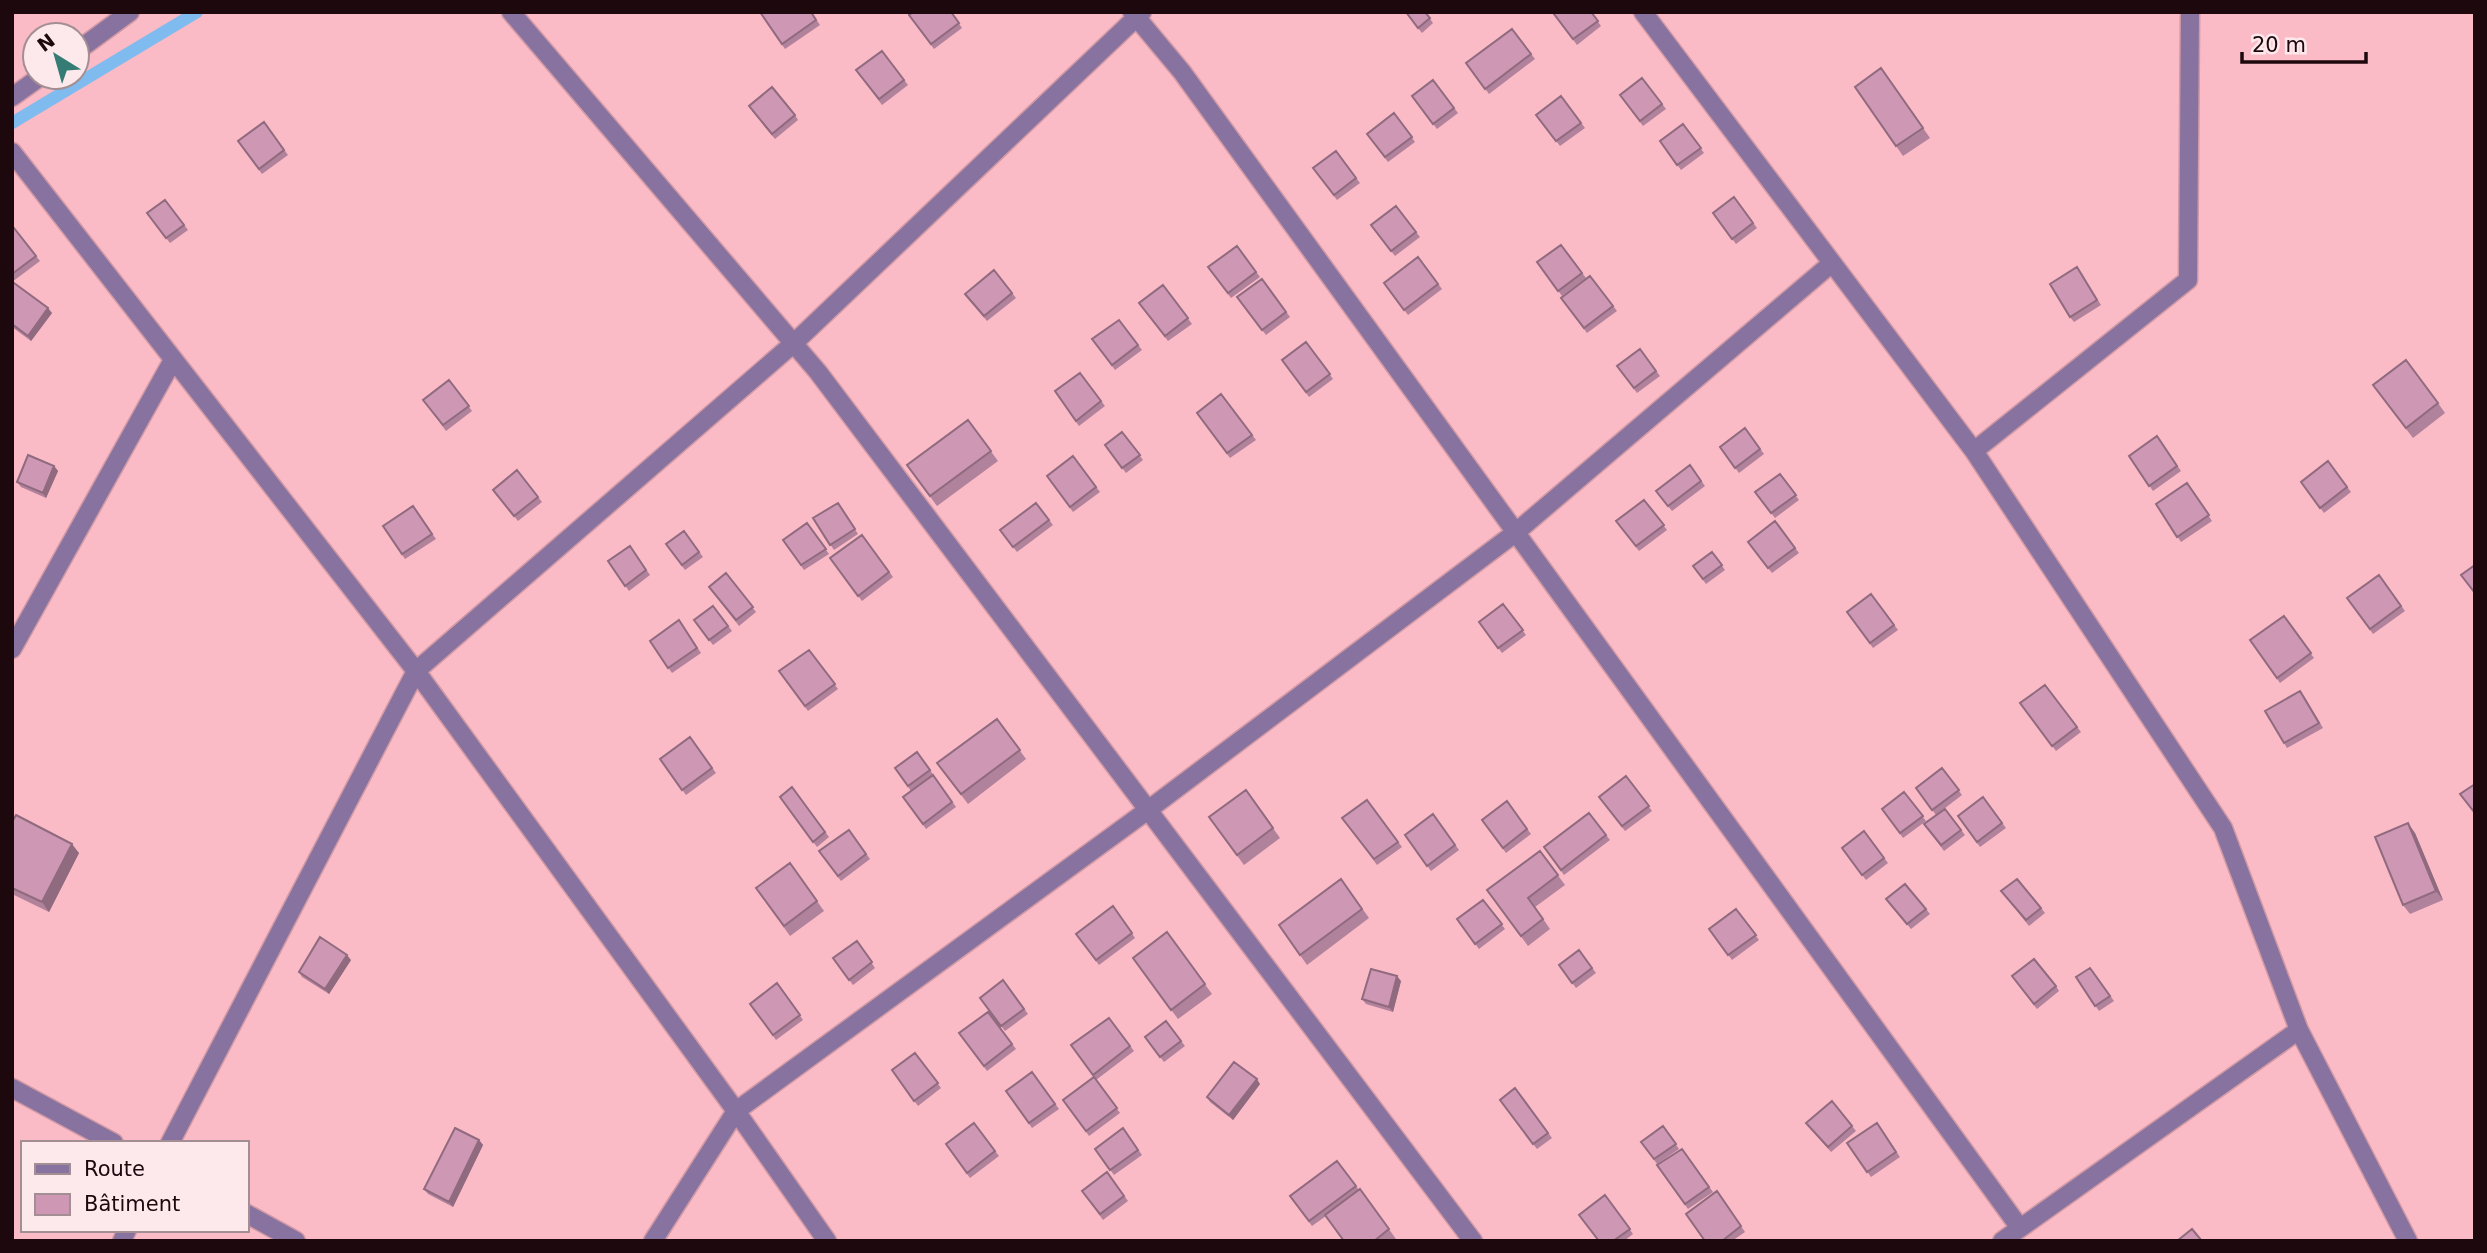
<svg xmlns="http://www.w3.org/2000/svg" width="2487" height="1253" viewBox="0 0 2487 1253" font-family="'DejaVu Sans',sans-serif">
	<style>
		.lines { fill: none; stroke-linecap: round; stroke-linejoin: round }
		.stream { stroke: #7fbbef; stroke-width: 12 }
		.street-casing { stroke: #d29aa5; stroke-width: 21 }
		.street { stroke: #8873a0; stroke-width: 18 }
		.wall { fill: #b1829b }
		.shaded-wall { fill: #906a7e }
		.building { fill: #ce97b4; stroke: #906a7e; stroke-width: 2 }
	</style>
	<rect width="100%" height="100%" fill="#fabac6"/>
	<g class="lines">
		<path class="stream" d="M12,123l185,-111"/>
		<g class="street-casing">
			<path id="street" d="M511,12l307,360 655,869
				M1132,12l50,60 838,1156
				M1643,12l331,439 249,377 76,202 109,211
				M77,51l53,-39
				M12,97l28,-20
				M12,152l404,519 320,440 91,130
				M1974,451l214,-171 2,-268
				M12,649l161,-289
				M12,1088l102,55
				M170,1143l246,-472 378,-328 348,-331
				M247,1214l49,27
				M122,1241l5,-11
				M653,1241l83,-130 412,-301 367,-277 317,-270
				M2002,1241l297,-211"/>
		</g>
		<use href="#street" class="street"/>
	</g>
	<path class="wall" d="M760,12h51l9,13 -35,24z
		M951,12l11,16 -28,21 -25,-34z
		M1405,12h20l8,11 -11,10z
		M1591,12l10,14 -24,19 -23,-31z
		M1512,29l23,30 -46,35 -23,-31z
		M882,51l26,34 -26,20 -26,-35z
		M1881,68l49,70 -27,18 -48,-69z
		M1642,78l24,31 -23,17 -23,-31z
		M1433,80l25,33 -21,16 -25,-33z
		M1561,96l24,32 -25,18 -24,-31z
		M752,111l43,4 3,5 -23,19z
		M1394,113l21,29 -27,20 -21,-28z
		M264,122l24,33 -26,19 -24,-33z
		M1683,124l21,29 -23,17 -21,-29z
		M1336,151l24,32 -23,17 -24,-32z
		M1734,197l23,31 -21,16 -23,-31z
		M165,200l23,30 -18,13 -23,-30z
		M1396,206l24,31 -25,19 -24,-31z
		M14,228l26,33 -28,21v-53z
		M1561,245l25,33 -24,18 -25,-34z
		M1237,246l23,31 -29,21 -23,-31z
		M1418,257l24,32 -34,26 -24,-32z
		M2077,267l24,38 -27,17 -4,-5z
		M1590,276l27,35 -30,22 -26,-35z
		M1262,279l28,38 -24,18 -29,-38z
		M12,284l40,29 -21,28 -19,-14z
		M1163,285l29,39 -24,17 -29,-38z
		M1012,293l4,5 -29,23 -18,-22z
		M1119,320l23,30 -27,20 -23,-31z
		M1306,342l27,37 -24,18 -27,-37z
		M1640,349l20,27 -23,17 -20,-27z
		M1080,373l25,33 -26,20 -24,-35z
		M449,380l23,31 -26,20 -23,-31z
		M1221,394l35,46 -26,18 -33,-45z
		M2380,395l58,8 7,10 -32,25z
		M968,420l30,41 -61,45 -30,-41z
		M1745,428l19,26 -25,19 -19,-26z
		M1122,432l21,28 -17,13 -21,-28z
		M2157,436l24,35 -28,20 -24,-35z
		M1073,456l27,36 -27,20 -26,-36z
		M2328,461l23,31 -27,21 -23,-31z
		M1690,465l15,21 -33,25 -16,-20z
		M54,466l4,5 -12,27 -25,-11 -4,-5z
		M517,470l25,32 -24,19 -21,-26z
		M1780,474l19,26 -24,18 -20,-26z
		M2187,483l25,38 -31,21 -25,-38z
		M1644,500l23,30 -28,21 -23,-30z
		M838,503l20,31 -24,16 -21,-32z
		M1036,503l17,22 -36,27 -17,-22z
		M413,506l23,33 -31,20 -22,-33z
		M1775,521l24,32 -27,20 -24,-31z
		M807,523l22,31 -25,16 -21,-30z
		M684,531l19,26 -18,13 -19,-26z
		M862,535l31,42 -31,24 -32,-43z
		M630,546l20,29 -21,16 -21,-30z
		M1712,552l13,18 -19,14 -13,-18z
		M726,573l30,39 -17,14 -30,-39z
		M2379,575l26,36 -32,23 -26,-36z
		M1871,594l27,36 -25,18 -26,-36z
		M1503,604l23,31 -24,18 -23,-31z
		M713,606l19,25 -19,14 -19,-25z
		M2284,616l30,42 -34,25 -30,-43z
		M679,620l22,33 -29,20 -22,-32z
		M809,650l29,39 -30,22 -29,-40z
		M2045,685l36,47 -25,19 -36,-48z
		M2304,696l19,32 -36,20 -3,-5z
		M997,719l29,40 -58,45 -31,-41z
		M690,737l26,36 -30,22 -26,-36z
		M895,768l35,2 26,37 -30,22 -23,-32 8,-6z
		M1942,768l20,27 -26,20 -20,-27z
		M1626,776l26,35 -27,20 -26,-34z
		M792,787l37,50 -12,10 -37,-50z
		M1246,790l34,48 -36,27 -35,-48z
		M1904,792l22,29 -23,17 -21,-29z
		M1983,797l23,31 -26,19 -22,-31z
		M1367,800l35,47 -25,18 -35,-47z
		M1507,801l24,33 -25,19 -24,-33z
		M1945,809l20,26 -21,16 -20,-27z
		M1589,813l21,27 -46,35 -20,-28z
		M1433,814l26,36 -28,21 -26,-36z
		M12,822l67,31 -30,59 -37,-18z
		M849,830l21,29 -29,22 -22,-30z
		M1864,831l24,32 -22,17 -24,-32z
		M2415,833l28,67 -33,14 -7,-9z
		M1540,851l25,34 -30,22 15,22 -22,17 -41,-56z
		M790,863l34,48 -34,25 -34,-48z
		M1341,879l28,39 -62,47 -28,-40z
		M2001,891l40,17 4,5 -16,13z
		M1483,900l22,29 -26,20 -22,-30z
		M1890,904l36,5 4,5 -19,15z
		M1113,906l22,32 -36,27 -23,-31z
		M1736,909l23,31 -27,20 -23,-31z
		M1167,932l45,62 -34,25 -45,-61z
		M857,941l18,27 -22,17 -20,-27z
		M1579,950l17,23 -20,15 -17,-23z
		M351,960l-22,34 -27,-17 -3,-5z
		M2090,968l24,33 -15,10 -23,-34z
		M2012,976l44,10 3,5 -22,18z
		M1003,980l25,34 -23,17 -25,-33z
		M1401,981l-8,31 -27,-8 -4,-5z
		M777,983l26,37 -27,20 -26,-36z
		M988,1012l28,37 -29,22 -28,-38z
		M1109,1018l25,33 -38,29 24,33 -31,23 -26,-36 31,-23 -23,-32z
		M1166,1021l19,25 -21,16 -19,-25z
		M915,1053l26,35 -23,18 -26,-36z
		M1032,1072l27,37 -27,19 -26,-37z
		M1260,1084l-27,36 -23,-18 -3,-5z
		M1515,1088l37,50 -15,11 -37,-49z
		M974,1123l25,33 -29,22 -24,-34z
		M1806,1123l46,3 4,5 -25,21z
		M1877,1123l23,34 -29,20 -24,-34z
		M1663,1126l16,23 -22,15 -16,-22z
		M1123,1128l19,27 -28,20 -19,-26z
		M479,1140l4,5 -30,62 -25,-13 -4,-5z
		M1682,1149l31,43 -25,17 -31,-44z
		M1337,1161l22,29 1,-1 36,50 -2,2h-50l-18,-25 -14,10 -22,-30z
		M1107,1172l21,29 -25,19 -21,-29z
		M1717,1191l28,41 -13,9h-27z
		M1605,1195l28,39 -9,7h-25z"/>
	<path class="shaded-wall" d="M48,308l4,5 -21,28 -3,-5z
		M54,466l4,5 -12,27 -3,-5z
		M2408,823l7,10 28,67 -7,-9z
		M72,844l7,9 -30,59 -7,-10z
		M347,955l4,5 -22,34 -4,-5z
		M1397,976l4,5 -8,31 -4,-5z
		M1257,1079l3,5 -27,36 -4,-5z
		M479,1140l4,5 -30,62 -4,-5z"/>
	<path class="building" d="M760,12h51l5,8 -34,24z
		M913,12h38l8,11 -28,21 -22,-29z
		M1406,12h19l5,6 -12,10z
		M1557,12h34l7,9 -25,18 -19,-25z
		M1512,29l19,25 -46,35 -19,-26z
		M882,51l22,29 -25,19 -23,-29z
		M1881,68l42,60 -27,18 -41,-59z
		M1642,78l20,26 -22,17 -20,-26z
		M1433,80l21,28 -21,16 -21,-28z
		M772,87l23,28 -23,19 -23,-28z
		M1561,96l20,27 -25,18 -20,-26z
		M1394,113l18,24 -27,20 -18,-23z
		M264,122l20,28 -25,19 -21,-28z
		M1683,124l18,24 -24,17 -17,-24z
		M1336,151l20,27 -22,17 -21,-27z
		M1734,197l19,26 -21,16 -19,-26z
		M165,200l19,25 -18,13 -19,-25z
		M1396,206l20,26 -25,19 -20,-26z
		M14,228l22,28 -24,18v-45z
		M1561,245l21,28 -24,18 -21,-29z
		M1237,246l19,26 -28,21 -20,-26z
		M1418,257l20,27 -34,26 -20,-27z
		M2077,267l20,33 -27,17 -20,-33z
		M994,270l18,23 -28,23 -19,-22z
		M1590,276l23,30 -29,22 -23,-30z
		M1262,279l24,33 -24,18 -25,-33z
		M14,283l34,25 -20,28 -16,-12v-40z
		M1163,285l25,33 -23,18 -26,-33z
		M1119,320l19,25 -26,20 -20,-26z
		M1306,342l24,32 -24,18 -24,-32z
		M1640,349l16,22 -22,17 -17,-22z
		M2406,360l32,43 -32,25 -33,-43z
		M1080,373l21,28 -25,20 -21,-30z
		M449,380l20,26 -26,19 -20,-25z
		M1221,394l31,41 -25,18 -30,-40z
		M968,420l23,31 -61,45 -23,-31z
		M1745,428l15,21 -25,19 -15,-21z
		M1122,432l18,23 -18,13 -17,-23z
		M2157,436l20,30 -28,20 -20,-30z
		M28,455l26,11 -11,27 -26,-11z
		M1073,456l23,31 -26,20 -23,-31z
		M2328,461l19,26 -27,21 -19,-26z
		M1690,465l11,16 -33,25 -12,-15z
		M517,470l21,27 -24,19 -21,-26z
		M1780,474l16,21 -25,18 -16,-21z
		M2187,483l22,32 -32,22 -21,-33z
		M1644,500l20,25 -28,21 -20,-25z
		M838,503l17,26 -25,16 -17,-27z
		M1036,503l13,17 -36,27 -13,-17z
		M413,506l19,28 -30,20 -19,-28z
		M1775,521l20,27 -27,20 -20,-26z
		M807,523l19,26 -25,16 -18,-25z
		M684,531l15,21 -17,13 -16,-21z
		M862,535l27,37 -31,24 -28,-38z
		M630,546l16,24 -21,16 -17,-25z
		M1712,552l10,13 -19,14 -10,-13z
		M2475,565v28l-14,-18z
		M726,573l27,34 -17,13 -27,-33z
		M2379,575l22,31 -31,23 -23,-31z
		M1871,594l23,31 -24,18 -23,-31z
		M1503,604l20,26 -25,18 -19,-26z
		M713,606l15,20 -19,14 -15,-20z
		M2284,616l27,37 -34,25 -27,-38z
		M679,620l18,28 -29,20 -18,-27z
		M809,650l26,34 -30,22 -26,-35z
		M2045,685l32,42 -25,19 -32,-43z
		M2300,691l19,32 -35,20 -19,-32z
		M997,719l23,31 -59,44 -24,-31z
		M690,737l22,31 -30,22 -22,-31z
		M917,752l13,18 -22,16 -13,-18z
		M1942,768l17,22 -27,20 -16,-22z
		M933,775l19,27 -29,22 -20,-27z
		M1626,776l23,30 -27,20 -23,-29z
		M2475,784v29l-15,-19z
		M792,787l33,45 -12,10 -33,-45z
		M1246,790l27,38 -36,27 -28,-38z
		M1904,792l19,24 -23,17 -18,-24z
		M1983,797l19,26 -25,19 -19,-26z
		M1367,800l31,42 -24,17 -32,-41z
		M1507,801l20,28 -24,19 -21,-28z
		M1945,809l16,21 -20,15 -17,-21z
		M1589,813l17,22 -45,35 -17,-23z
		M1433,814l22,31 -28,21 -22,-31z
		M16,815l56,29 -30,58 -30,-14v-66z
		M2408,823l28,68 -33,14 -28,-68z
		M849,830l17,24 -28,22 -19,-25z
		M1864,831l20,27 -22,17 -20,-27z
		M1540,851l18,24 -30,23 15,21 -22,17 -34,-46z
		M790,863l27,38 -33,25 -28,-38z
		M1341,879l21,30 -62,46 -21,-30z
		M2017,879l24,29 -15,12 -25,-29z
		M1905,884l21,25 -19,15 -21,-25z
		M1483,900l19,24 -27,20 -18,-25z
		M1113,906l19,27 -36,27 -20,-26z
		M1736,909l20,26 -28,20 -19,-26z
		M1167,932l38,52 -34,26 -38,-52z
		M320,937l27,18 -22,34 -26,-17z
		M857,941l15,21 -23,18 -16,-22z
		M1579,950l13,18 -20,15 -13,-18z
		M2034,959l22,27 -22,18 -22,-28z
		M2090,968l20,28 -15,10 -19,-29z
		M1371,969l26,7 -8,31 -27,-8z
		M1003,980l21,29 -23,17 -21,-28z
		M777,983l23,32 -27,20 -23,-31z
		M988,1012l24,32 -28,22 -25,-33z
		M1109,1018l21,28 -37,29 -22,-30z
		M1166,1021l15,20 -21,16 -15,-20z
		M915,1053l23,30 -24,18 -22,-31z
		M1234,1062l23,17 -28,36 -22,-18z
		M1032,1072l23,32 -26,19 -23,-32z
		M1094,1077l23,31 -31,23 -23,-31z
		M1515,1088l33,45 -15,11 -33,-44z
		M1832,1101l20,25 -24,21 -22,-24z
		M974,1123l21,28 -28,22 -21,-29z
		M1877,1123l19,29 -29,20 -20,-29z
		M1663,1126l13,18 -22,15 -13,-17z
		M455,1128l24,12 -30,62 -25,-13z
		M1123,1128l15,22 -28,20 -15,-21z
		M1682,1149l27,38 -24,17 -28,-39z
		M1337,1161l19,25 -47,35 -19,-25z
		M1107,1172l17,24 -24,18 -18,-23z
		M1360,1189l29,40 -15,12h-30l-19,-26z
		M1717,1191l24,35 -19,15h-17l-19,-27z
		M1605,1195l25,34 -17,12h-14l-20,-26z
		M2192,1229l10,12h-25z"/>
	<rect width="2487" height="1253" fill="none" stroke="#1c080d" stroke-width="28"/>
	<rect x="21" y="1141" width="228" height="91" fill="#fde9ec" stroke="#a38f93" stroke-width="2"/>
	<rect x="35" y="1164" width="35" height="10" fill="#8873a0" stroke="#a38f93" stroke-width="2"/>
	<text x="84" y="1176" font-size="21" fill="#1c080d">Route</text>
	<rect x="35" y="1194" width="35" height="21" fill="#ce97b4" stroke="#a38f93" stroke-width="2"/>
	<text x="84" y="1211" font-size="21" fill="#1c080d">Bâtiment</text>
	<g transform="translate(56 56) rotate(323)"><circle r="33" fill="#fde9ec" stroke="#a38f93" stroke-width="2"/>
	<path d="M0-5L12 26L0 18L-12 26Z" fill="#357c75"/>
	<text y="-10" font-size="19" font-weight="bold" text-anchor="middle" fill="#1c080d">N</text>
	</g>
	<path d="M2242 52v10h124v-10" fill="none" stroke="#1c080d" stroke-width="3.5"/>
	<text x="2252" y="52" font-size="21" fill="#1c080d" stroke="#fde9ec" stroke-width="5" paint-order="stroke">20 m</text>
</svg>
